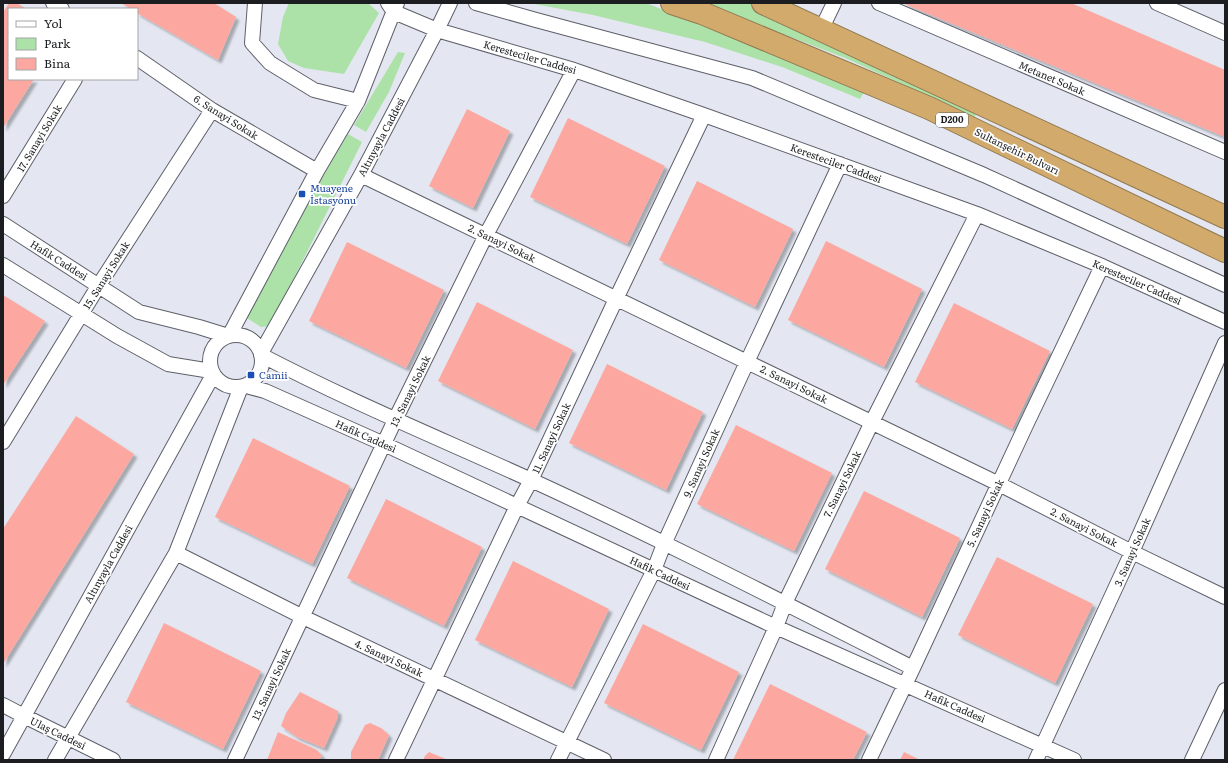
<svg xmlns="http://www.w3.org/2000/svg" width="1228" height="763" viewBox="0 0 1228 763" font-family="Literata,serif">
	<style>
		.green { fill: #ace1a8 }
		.building { fill: #fca79f; filter: url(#shadow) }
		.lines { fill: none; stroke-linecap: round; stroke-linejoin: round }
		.street-casing { stroke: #5d6069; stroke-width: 16 }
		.highway-casing { stroke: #927951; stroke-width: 24 }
		.street { stroke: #fff; stroke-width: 14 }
		.highway { stroke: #d2aa6b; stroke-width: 22 }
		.transit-dot { fill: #1a4fb4; stroke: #fff; stroke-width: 1.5 }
		.labels { text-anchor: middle; stroke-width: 3.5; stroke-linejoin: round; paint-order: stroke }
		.shield { fill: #fff; stroke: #5f6163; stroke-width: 1 }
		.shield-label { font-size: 9px; font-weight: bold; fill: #1b1d20 }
		.street-label { font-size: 10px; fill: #1b1d20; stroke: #fff }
		.transit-label { font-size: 10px; fill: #164399; stroke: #fff; text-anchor: start }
	</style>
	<defs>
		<filter id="shadow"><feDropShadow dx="3.5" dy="3.5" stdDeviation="1" flood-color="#0004"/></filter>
	</defs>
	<rect width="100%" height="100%" fill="#e4e7f1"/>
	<path class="green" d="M289,3h79l11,10 -35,61 -40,-6 -16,-7 -10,-17 5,-27z
		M529,3h117l220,86 -6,10 -78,-32 -77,-25 -112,-27z
		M703,3h46l46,23 182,82 -2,9 -130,-59z
		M398,52l7,1 -16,39 -23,40 -12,-7z
		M348,134l14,8 -92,184 -9,1 -19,-12z"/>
	<path class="building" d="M9,3h8l9,6h-17v70h25l-31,49v-116z
		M121,3h93l22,14 -18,43 -81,-47v-4h-6z
		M902,3h169l154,67v67z
		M467,109l43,22 -37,77 -44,-22z
		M568,118l97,48 -38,78 -97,-47z
		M697,181l96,48 -38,78 -96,-47z
		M826,241l96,48 -38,78 -96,-47z
		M347,242l97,48 -38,78 -97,-47z
		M3,295l42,26 -42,64z
		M477,302l96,48 -38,79 -97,-48z
		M954,303l96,48 -38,78 -97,-47z
		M607,364l96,48 -37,78 -97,-47z
		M76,416l58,38 -131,210v-135z
		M736,425l96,48 -38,78 -97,-47z
		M253,438l97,48 -38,78 -97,-47z
		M864,491l96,47 -38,79 -97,-48z
		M386,499l96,48 -38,79 -97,-48z
		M997,557l96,47 -38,79 -97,-48z
		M513,561l96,48 -37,78 -97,-47z
		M164,623l97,48 -38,78 -97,-47z
		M643,624l96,48 -38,78 -97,-47z
		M770,684l97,48 -14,28h-120z
		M300,692l38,19v6l-14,31 -27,-11 -16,-11 5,-13z
		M370,723l11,5 8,7 -11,25h-27v-8l14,-27z
		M278,732l39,18 5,6 -3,4h-52z
		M429,752l19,8h-25l2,-4z
		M904,752l16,8h-20z"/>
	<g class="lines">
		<g class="street-casing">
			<path id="street" d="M53,3l9,6
				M255,3l-3,40 18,20 44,27 44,11
				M388,3l6,9 43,18 137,40 130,45 273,99 125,52 123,56
				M476,3l60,17 216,58 232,97 241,110
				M879,3l346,149
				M1157,3l68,30
				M821,30l13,-27
				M137,58l75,52 105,61
				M361,175l638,309 133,68 93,45
				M3,196l72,-117
				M3,224l136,88 60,15 29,9
				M3,265l114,71 51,28 43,7
				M210 361a26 26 0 1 1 52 0a26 26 0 1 1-52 0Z
				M229,336l88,-165 41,-70 39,-98
				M261,353l100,-178 76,-145 13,-27
				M261,355c88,46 180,84 270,125 129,59 255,124 382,188
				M246,386l19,5 119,53 392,183 298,133
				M3,442l96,-157 113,-175
				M176,553l127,64 301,143
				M3,705l21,11 89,44
				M3,754l210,-379
				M55,760l121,-207 65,-166
				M235,760l160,-340 91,-185 88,-165
				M396,760l121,-254 14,-26 85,-181 88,-184
				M558,760l96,-190 10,-26 83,-182 93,-198
				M716,760l60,-133 9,-24 87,-181 105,-208
				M869,760l44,-92 114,-245 75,-157
				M1036,760l96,-208 93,-209
				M1192,760l33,-70"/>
		</g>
		<g class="highway-casing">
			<path id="highway" d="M672,3l30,10 227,95 296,143
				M763,3l462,214"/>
		</g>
		<use href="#street" class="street"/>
		<use href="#highway" class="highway"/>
	</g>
	<g class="transit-dot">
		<rect x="298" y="190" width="8" height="8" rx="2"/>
		<rect x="247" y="371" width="8" height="8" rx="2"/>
	</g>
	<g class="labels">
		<rect class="shield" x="936" y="113" width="32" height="14" rx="3"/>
		<g class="shield-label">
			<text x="952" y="123">D200</text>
		</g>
		<g class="street-label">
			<text transform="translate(530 57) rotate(16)" y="4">Keresteciler Caddesi</text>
			<text transform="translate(1052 78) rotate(23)" y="4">Metanet Sokak</text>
			<text transform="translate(226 117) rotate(32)" y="4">6. Sanayi Sokak</text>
			<text transform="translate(381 137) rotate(-62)" y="4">Altınyayla Caddesi</text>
			<text transform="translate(39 138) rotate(-59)" y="4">17. Sanayi Sokak</text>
			<text transform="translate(1017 151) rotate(26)" y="4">Sultanşehir Bulvarı</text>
			<text transform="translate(836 163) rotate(20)" y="4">Keresteciler Caddesi</text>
			<text transform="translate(502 243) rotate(26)" y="4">2. Sanayi Sokak</text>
			<text transform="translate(59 260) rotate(32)" y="4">Hafik Caddesi</text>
			<text transform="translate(106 275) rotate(-58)" y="4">15. Sanayi Sokak</text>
			<text transform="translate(1137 282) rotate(24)" y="4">Keresteciler Caddesi</text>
			<text transform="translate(794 384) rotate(26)" y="4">2. Sanayi Sokak</text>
			<text transform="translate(410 391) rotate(-64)" y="4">13. Sanayi Sokak</text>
			<text transform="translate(366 436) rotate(24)" y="4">Hafik Caddesi</text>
			<text transform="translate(551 438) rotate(-65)" y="4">11. Sanayi Sokak</text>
			<text transform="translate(701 463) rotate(-66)" y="4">9. Sanayi Sokak</text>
			<text transform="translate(842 484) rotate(-64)" y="4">7. Sanayi Sokak</text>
			<text transform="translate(985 513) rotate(-65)" y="4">5. Sanayi Sokak</text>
			<text transform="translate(1084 527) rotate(27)" y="4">2. Sanayi Sokak</text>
			<text transform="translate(1132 552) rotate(-66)" y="4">3. Sanayi Sokak</text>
			<text transform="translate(108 564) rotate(-61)" y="4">Altınyayla Caddesi</text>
			<text transform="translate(660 573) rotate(25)" y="4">Hafik Caddesi</text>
			<text transform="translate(389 658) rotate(25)" y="4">4. Sanayi Sokak</text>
			<text transform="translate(271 684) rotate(-65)" y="4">13. Sanayi Sokak</text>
			<text transform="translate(955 706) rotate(24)" y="4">Hafik Caddesi</text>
			<text transform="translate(58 733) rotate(26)" y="4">Ulaş Caddesi</text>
		</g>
		<g class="transit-label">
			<text x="310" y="192">Muayene<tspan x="310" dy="12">İstasyonu</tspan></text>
			<text x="259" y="379">Camii</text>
		</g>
	</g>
	<rect width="1228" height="763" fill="none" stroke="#1b1d20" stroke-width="8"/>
	<rect x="8" y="8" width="130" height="72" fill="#ffffff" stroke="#a4a5a6"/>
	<rect x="16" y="21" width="20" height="6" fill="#ffffff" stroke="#a4a5a6"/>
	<text x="44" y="28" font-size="12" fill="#1b1d20">Yol</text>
	<rect x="16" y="38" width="20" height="12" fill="#ace1a8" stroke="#a4a5a6"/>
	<text x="44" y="48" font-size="12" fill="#1b1d20">Park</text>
	<rect x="16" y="58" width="20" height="12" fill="#fca79f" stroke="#a4a5a6"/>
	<text x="44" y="68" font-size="12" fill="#1b1d20">Bina</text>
</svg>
